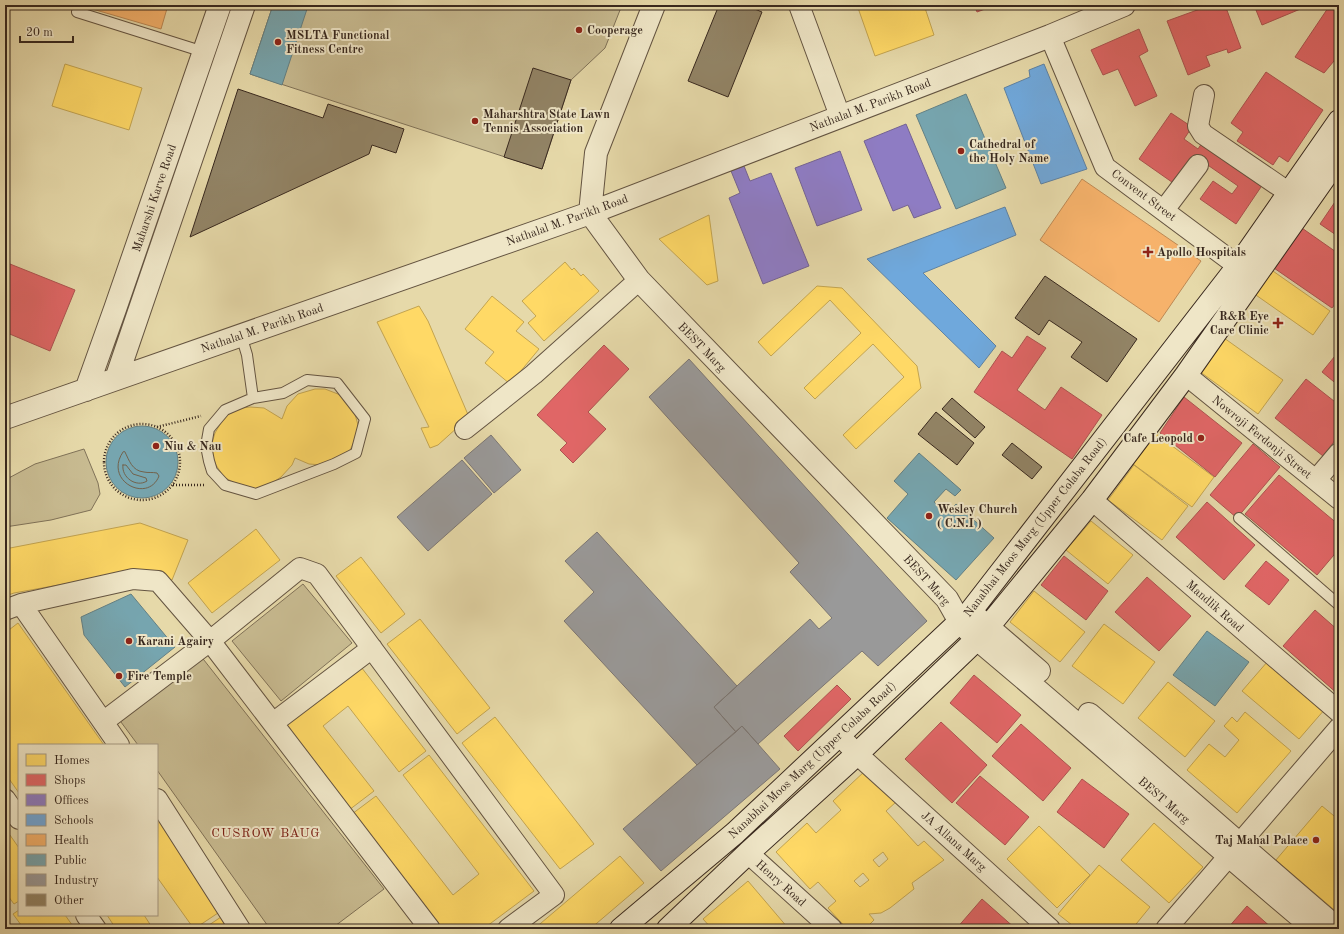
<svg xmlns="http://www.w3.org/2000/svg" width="1344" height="934" viewBox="0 0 1344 934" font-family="'Old Standard TT',serif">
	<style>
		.green { fill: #c8bb91; stroke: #807258 }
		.water { fill: #ab9d7a; stroke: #7d6e55 }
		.homes { fill: #ffd966; stroke: #c3a450; fill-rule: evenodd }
		.shops { fill: #e06666; stroke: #ae5350 }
		.offices { fill: #8e7cc3; stroke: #746392 }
		.schools { fill: #6fa8dc; stroke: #5e82a3 }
		.health { fill: #f6b26b; stroke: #bd8954 }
		.public { fill: #76a5af; stroke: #638084 }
		.industry { fill: #999; stroke: #7c7774 }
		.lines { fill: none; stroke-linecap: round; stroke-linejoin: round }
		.shore { stroke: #72624c; stroke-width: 1 }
		.building { fill: #928466; stroke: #38281e }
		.service-casing { stroke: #645441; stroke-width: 12 }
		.minor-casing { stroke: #645441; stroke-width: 22 }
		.tertiary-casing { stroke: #645441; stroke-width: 24 }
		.secondary-casing { stroke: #38281e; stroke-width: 24 }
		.path { stroke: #38281e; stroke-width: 2.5; stroke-dasharray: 1 2; stroke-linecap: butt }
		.service { stroke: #efe6c7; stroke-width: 10 }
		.minor { stroke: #efe6c7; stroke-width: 20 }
		.tertiary { stroke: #efe6c7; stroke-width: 22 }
		.secondary { stroke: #efe6c7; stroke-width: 22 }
		.poi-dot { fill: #8f2418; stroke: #efe6c7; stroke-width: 1.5 }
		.labels { text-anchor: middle; stroke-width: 4; stroke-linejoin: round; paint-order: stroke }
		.poi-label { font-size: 12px; font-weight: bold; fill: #38281e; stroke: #efe6c7; text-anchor: start }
		.street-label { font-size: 12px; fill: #38281e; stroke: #efe6c7 }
		.neighbourhood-label { font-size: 13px; letter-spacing: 1px; fill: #7a1f14; stroke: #efe6c7 }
	</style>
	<rect width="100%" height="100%" fill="#e6d9a9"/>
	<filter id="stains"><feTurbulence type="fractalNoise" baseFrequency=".005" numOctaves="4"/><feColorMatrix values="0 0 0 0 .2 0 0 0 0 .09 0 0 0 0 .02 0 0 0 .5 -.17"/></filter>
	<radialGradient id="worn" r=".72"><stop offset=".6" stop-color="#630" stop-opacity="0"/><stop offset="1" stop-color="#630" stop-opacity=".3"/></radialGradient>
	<path class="green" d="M273,5h349l-17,43 -34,32 -29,89 -292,-95z
		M84,449l14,34 2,11 -9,16 -40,10 -46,7v-47l30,-16z
		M303,584l49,59 -71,58 -49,-60z
		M200,655l184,234 -53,40h-61l-113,-159v-25h-19l-20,-27z"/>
	<path class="water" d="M131,440c1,4 -1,8 -1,12 0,3 2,6 4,9 7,10 15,6 25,8l4,5c-1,6 -3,9 -8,13 -32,22 -61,-27 -24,-47z"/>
	<path class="homes" d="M857,5h67l10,30 -59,21z
		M65,64l77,24 -13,42 -77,-24z
		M709,215l9,66 -11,4 -48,-46z
		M565,262l7,8 2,-2 7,8 2,-2 16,17 -55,50 -16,-18 8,-7 -14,-15z
		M1270,269l60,42 -17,24 -60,-42z
		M817,286l25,2 75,78 4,22 -65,61 -13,-14 61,-58 -31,-33 -58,55 -11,-11 57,-55 -31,-33 -59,56 -13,-14z
		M492,296l32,26 -8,9 23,18 -29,35 -25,-21 9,-11 -29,-23z
		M419,306l9,15 41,96 -31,28 -8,3 -9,-20 8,-1 -52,-105z
		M1224,338l59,42 -25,34 -59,-43z
		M315,389h10l18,7 11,15 4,14 -2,13 -6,12 -7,6 -20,9 -14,-1 -14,-6 -3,7 -11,12 -12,8 -15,4 -14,-3 -16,-9 -8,-12 -3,-8 -1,-14 3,-10 7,-12 7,-7 13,-6 8,-1 14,1 18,11 5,-13 11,-12z
		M1156,434l58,43 -22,30 -59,-43z
		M1134,465l54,41 -26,34 -54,-40z
		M1091,521l42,34 -25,29 -42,-34z
		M140,523l48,17 -16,40 -30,-10 -128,23 -9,3v-47z
		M256,529l24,31 -68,53 -24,-30z
		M361,557l44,57 -24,19 -45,-57z
		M1034,591l51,41 -25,30 -50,-40z
		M420,619l70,89 -33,26 -70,-90z
		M18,623l86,122h-85v48l-14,-20v-140z
		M1104,624l51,38 -32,42 -51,-38z
		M1268,661l57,48 -26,30 -57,-48z
		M358,663l68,88 -27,21 -51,-66 -25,20 51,65 -25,19 -68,-88z
		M1168,682l47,39 -30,36 -47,-39z
		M1245,712l46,39 -54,62 -50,-43 22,-26 16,13 14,-17 -15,-14 8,-9 5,5z
		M495,717l99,127 -34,25 -98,-126z
		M429,755l105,136 -51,38h-43l-88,-115 24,-18 77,99 26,-21 -76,-99z
		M866,770l30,32 -10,9 32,35 6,-5 20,19 -32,23 2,6 -24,19 -9,5 -12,1 5,6 -9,9h-18l-19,-21 8,-7 -18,-19 -8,7 -34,-37 31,-29 9,10 25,-23 -8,-9zM883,852l5,7 -9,8 -6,-7zM863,873l6,7 -9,7 -6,-6z
		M1322,806l17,14v94l-63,-54z
		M158,819l63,92 -27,18 -37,-52z
		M1154,823l49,44 -34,36 -48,-43z
		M1039,826l51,49 -33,33 -50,-49z
		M5,828l14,20v53l-5,3 -9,-12z
		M620,856l24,27 -54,46h-56z
		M1099,865l51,42 -18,22h-55l-19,-15z
		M748,881l40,47 -2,1h-74l-9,-10z
		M19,910v5h46l10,14h-51l-11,-15z
		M107,915h37l9,14h-37z
		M224,915l9,14h-30z"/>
	<path class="shops" d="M974,5h22l-19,7z
		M1211,5h14l16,43 -13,5 -1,-4 -21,7 4,10 -22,9 -21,-54z
		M1254,5h56l-48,20z
		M1330,5h9v50l-15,18 -29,-16z
		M1139,29l9,22 -9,5 18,40 -22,10 -17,-37 -15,6 -12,-25z
		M1266,72l57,38 -35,52 -9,-6 -6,9 -36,-24 6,-9 -12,-9z
		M1171,113l21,14 -8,12 14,10 6,-9 61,41 -29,43 -36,-25 13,-18 19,13 6,-8 -39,-27 -20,28 -40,-28z
		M1339,196v41l-19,-13z
		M1299,226l40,28v45l-7,9 -61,-42z
		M5,262l70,28 -25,61 -45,-19z
		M1027,336l19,12 -29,42 28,20 16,-23 41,28 -30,44 -98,-67 28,-41 10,7z
		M604,345l25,24 -41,43 18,17 -33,34 -13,-13 7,-7 -30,-28z
		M1339,351v35l-17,-14z
		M1306,379l33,26v30l-16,21 -48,-38z
		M1184,397l58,46 -27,34 -55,-44z
		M1253,444l27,23 -43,51 -27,-23z
		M1279,475l60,50v24l-22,26 -72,-61z
		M1207,502l48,43 -31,35 -48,-43z
		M1064,556l44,35 -22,29 -45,-35z
		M1266,561l23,19 -20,25 -24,-19z
		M1147,577l44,39 -32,35 -44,-39z
		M1315,610l24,21v64l-56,-49z
		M974,675l47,40 -24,28 -47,-40z
		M837,685l14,14 -53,52 -14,-15z
		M941,722l46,43 -35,38 -47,-44z
		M1021,724l50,44 -28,33 -51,-45z
		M980,776l49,41 -24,28 -49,-42z
		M1082,779l47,35 -25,34 -47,-36z
		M982,899l34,30h-60z
		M1247,906l26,23h-46z"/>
	<path class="offices" d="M906,124l35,84 -27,10 -6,-13 -15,6 -29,-70z
		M840,151l22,59 -45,16 -22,-58z
		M744,166l6,15 21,-8 38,93 -46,18 -34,-86 11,-5 -9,-22z"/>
	<path class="schools" d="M1044,64l43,105 -46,15 -37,-96 26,-11 -1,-7z
		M1005,207l11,28 -93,38 73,73 -17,22 -112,-109z"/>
	<path class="health" d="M83,5h85l-7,24 -79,-23z
		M1082,179l119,82 -42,61 -119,-82z"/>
	<path class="public" d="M273,5h21l13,4 -25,76 -32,-11z
		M966,94l40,94 -50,21 -40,-94z
		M106 462a36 36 0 1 1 72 0a36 36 0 1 1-72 0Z
		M919,453l42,37 -6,6 -9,-7 -12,13 13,12 9,-10 38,34 -38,42 -69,-62 21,-24 -14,-13z
		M131,594l44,53 -50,40 -41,-52 -3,-18z
		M1207,631l42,31 -34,44 -42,-31z"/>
	<path class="industry" d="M689,359l238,262 -49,45 -16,-15 -104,93 -16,-18 -6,6 -22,-25 96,-88 9,10 13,-11 -42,-46 9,-9 -150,-166z
		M491,435l30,35 -27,23 -30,-35z
		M462,460l30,34 -64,57 -31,-34z
		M597,532l140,154 -23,21 22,25 -39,33 -133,-144 30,-29 -29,-31z
		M742,726l38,43 -119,102 -38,-42z"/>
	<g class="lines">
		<path class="shore" d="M125,452c4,8 7,19 19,20 4,1 8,0 13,1l2,3c-11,28 -56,5 -36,-24z
			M123,465h3l7,9 13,4 1,3c-11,7 -26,-4 -24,-16z"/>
	</g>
	<path class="building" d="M719,5h26l17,7 -34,85 -40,-16z
		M533,68l38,12 -29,89 -38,-12z
		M238,89l85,29 5,-14 76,25 -8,24 -24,-8 -3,9 -179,83z
		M1045,276l92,63 -30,43 -36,-25 11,-15 -33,-22 -10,15 -24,-17z
		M952,398l33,29 -10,11 -33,-29z
		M936,412l38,31 -17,22 -39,-31z
		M1012,443l30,24 -10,12 -30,-24z"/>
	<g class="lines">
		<g class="service-casing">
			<path id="service" d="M77,12l127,40
				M241,335l6,20 6,43 -28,12 -16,19 -3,17 3,15 3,10 13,14 31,9 78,-30 22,-11 9,-34 -28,-36 -30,-3 -24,13 -30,5
				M1239,518l100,87"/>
		</g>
		<g class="minor-casing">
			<path id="minor" d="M799,5l41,111
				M1050,36l55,131 133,99
				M1204,95l-6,31 5,8 85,58
				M1164,210l34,-45
				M1186,375l153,124
				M465,429l69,-55 105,-94
				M1316,480l23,-27
				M1092,500l247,212
				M21,604l98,141
				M5,610l16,-6 112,-25 25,2 52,60 220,288
				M103,722l107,-81 90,-73 17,6 237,321 -46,34
				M273,723l99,-75
				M840,736l17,18 193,175
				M5,799l14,20
				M157,799l83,130
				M748,853l84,76
				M86,915l10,14
				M1166,929l173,-201"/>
		</g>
		<g class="tertiary-casing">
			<path id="tertiary" d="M590,213l49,67 308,319 13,23 17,17c114,95 224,195 338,290
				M590,213l6,-60 58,-148
				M116,379l128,-374
				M86,390l29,-81 105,-304
				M5,418l585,-205 460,-177 74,-31
				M974,615l65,56
				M1089,714c84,71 166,144 249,215"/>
		</g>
		<g class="secondary-casing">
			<path id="secondary" d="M621,929l114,-96 235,-221 268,-346 101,-145
				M668,929l80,-76 109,-99 120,-115 11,-12 104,-127 94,-125 153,-218"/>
		</g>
		<path class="path" d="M104 462a38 38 0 1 1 76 0a38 38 0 1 1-76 0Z
			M157,427l44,-11
			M173,485h33"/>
		<use href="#service" class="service"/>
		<use href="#minor" class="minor"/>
		<use href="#tertiary" class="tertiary"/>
		<use href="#secondary" class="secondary"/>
	</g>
	<g class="poi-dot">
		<circle cx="579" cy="30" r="4"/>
		<circle cx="278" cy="42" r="4"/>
		<circle cx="475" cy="121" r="4"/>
		<circle cx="961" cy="151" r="4"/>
		<path d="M1146 246h4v4h4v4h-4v4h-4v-4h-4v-4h4z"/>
		<path d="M1276 317h4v4h4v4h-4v4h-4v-4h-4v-4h4z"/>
		<circle cx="1201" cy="438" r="4"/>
		<circle cx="156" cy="446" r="4"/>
		<circle cx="929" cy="516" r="4"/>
		<circle cx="129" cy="641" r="4"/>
		<circle cx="119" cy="676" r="4"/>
		<circle cx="1316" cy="840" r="4"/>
	</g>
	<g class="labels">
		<g class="poi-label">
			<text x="587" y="34">Cooperage</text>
			<text x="286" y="39">MSLTA Functional<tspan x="286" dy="14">Fitness Centre</tspan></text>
			<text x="483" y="118">Maharshtra State Lawn<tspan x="483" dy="14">Tennis Association</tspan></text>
			<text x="969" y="148">Cathedral of<tspan x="969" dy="14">the Holy Name</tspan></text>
			<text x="1157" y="256">Apollo Hospitals</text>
			<text x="1269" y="320" text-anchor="end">R&amp;R Eye<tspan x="1269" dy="14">Care Clinic</tspan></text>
			<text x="1193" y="442" text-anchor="end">Cafe Leopold</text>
			<text x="164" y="450">Niu &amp; Nau</text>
			<text x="937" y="513">Wesley Church<tspan x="937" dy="14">( C.N.I )</tspan></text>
			<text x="137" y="645">Karani Agairy</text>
			<text x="127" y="680">Fire Temple</text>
			<text x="1308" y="844" text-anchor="end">Taj Mahal Palace</text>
		</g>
		<g class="street-label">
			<text transform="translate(870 105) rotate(-21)" y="4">Nathalal M. Parikh Road</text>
			<text transform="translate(1144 195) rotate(37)" y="4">Convent Street</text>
			<text transform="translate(154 198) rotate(-71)" y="4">Maharshi Karve Road</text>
			<text transform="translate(567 220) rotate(-20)" y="4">Nathalal M. Parikh Road</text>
			<text transform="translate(262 328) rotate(-19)" y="4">Nathalal M. Parikh Road</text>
			<text transform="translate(702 347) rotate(46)" y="4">BEST Marg</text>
			<text transform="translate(1262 437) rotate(39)" y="4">Nowroji Ferdonji Street</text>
			<text transform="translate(1035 527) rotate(-52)" y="4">Nanabhai Moos Marg (Upper Colaba Road)</text>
			<text transform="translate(927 580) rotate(48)" y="4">BEST Marg</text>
			<text transform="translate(1215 606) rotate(41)" y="4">Mandlik Road</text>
			<text transform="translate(812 760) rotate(-43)" y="4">Nanabhai Moos Marg (Upper Colaba Road)</text>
			<text transform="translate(1164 800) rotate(41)" y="4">BEST Marg</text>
			<text transform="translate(954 841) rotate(42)" y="4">JA Allana Marg</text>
			<text transform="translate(781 883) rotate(42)" y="4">Henry Road</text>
		</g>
		<g class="neighbourhood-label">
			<text x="266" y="837">CUSROW BAUG</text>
		</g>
	</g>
	<rect width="1344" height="934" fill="none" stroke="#e6d9a9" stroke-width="20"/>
	<rect x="6" y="6" width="1332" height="922" fill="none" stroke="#38281e" stroke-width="2"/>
	<rect x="10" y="10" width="1324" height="914" fill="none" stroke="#38281e"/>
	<rect x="18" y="744" width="140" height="172" fill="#efe6c7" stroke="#a69a83"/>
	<rect x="26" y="754" width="20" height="12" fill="#ffd966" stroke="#a69a83"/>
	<text x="54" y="764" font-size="12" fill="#38281e">Homes</text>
	<rect x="26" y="774" width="20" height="12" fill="#e06666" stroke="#a69a83"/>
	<text x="54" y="784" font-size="12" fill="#38281e">Shops</text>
	<rect x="26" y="794" width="20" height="12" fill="#8e7cc3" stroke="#a69a83"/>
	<text x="54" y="804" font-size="12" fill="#38281e">Offices</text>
	<rect x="26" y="814" width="20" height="12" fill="#6fa8dc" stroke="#a69a83"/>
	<text x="54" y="824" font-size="12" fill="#38281e">Schools</text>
	<rect x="26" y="834" width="20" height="12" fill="#f6b26b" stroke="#a69a83"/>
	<text x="54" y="844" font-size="12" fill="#38281e">Health</text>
	<rect x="26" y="854" width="20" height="12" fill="#76a5af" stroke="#a69a83"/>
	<text x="54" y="864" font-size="12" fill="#38281e">Public</text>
	<rect x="26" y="874" width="20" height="12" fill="#999999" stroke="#a69a83"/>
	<text x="54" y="884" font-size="12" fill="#38281e">Industry</text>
	<rect x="26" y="894" width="20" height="12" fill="#928466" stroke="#a69a83"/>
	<text x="54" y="904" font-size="12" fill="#38281e">Other</text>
	<path d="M20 36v6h53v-6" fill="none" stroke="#38281e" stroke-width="2"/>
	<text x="26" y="36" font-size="12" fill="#38281e" stroke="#efe6c7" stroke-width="3" paint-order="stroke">20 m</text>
	<rect width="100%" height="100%" filter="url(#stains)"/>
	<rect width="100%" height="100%" fill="url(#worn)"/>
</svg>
